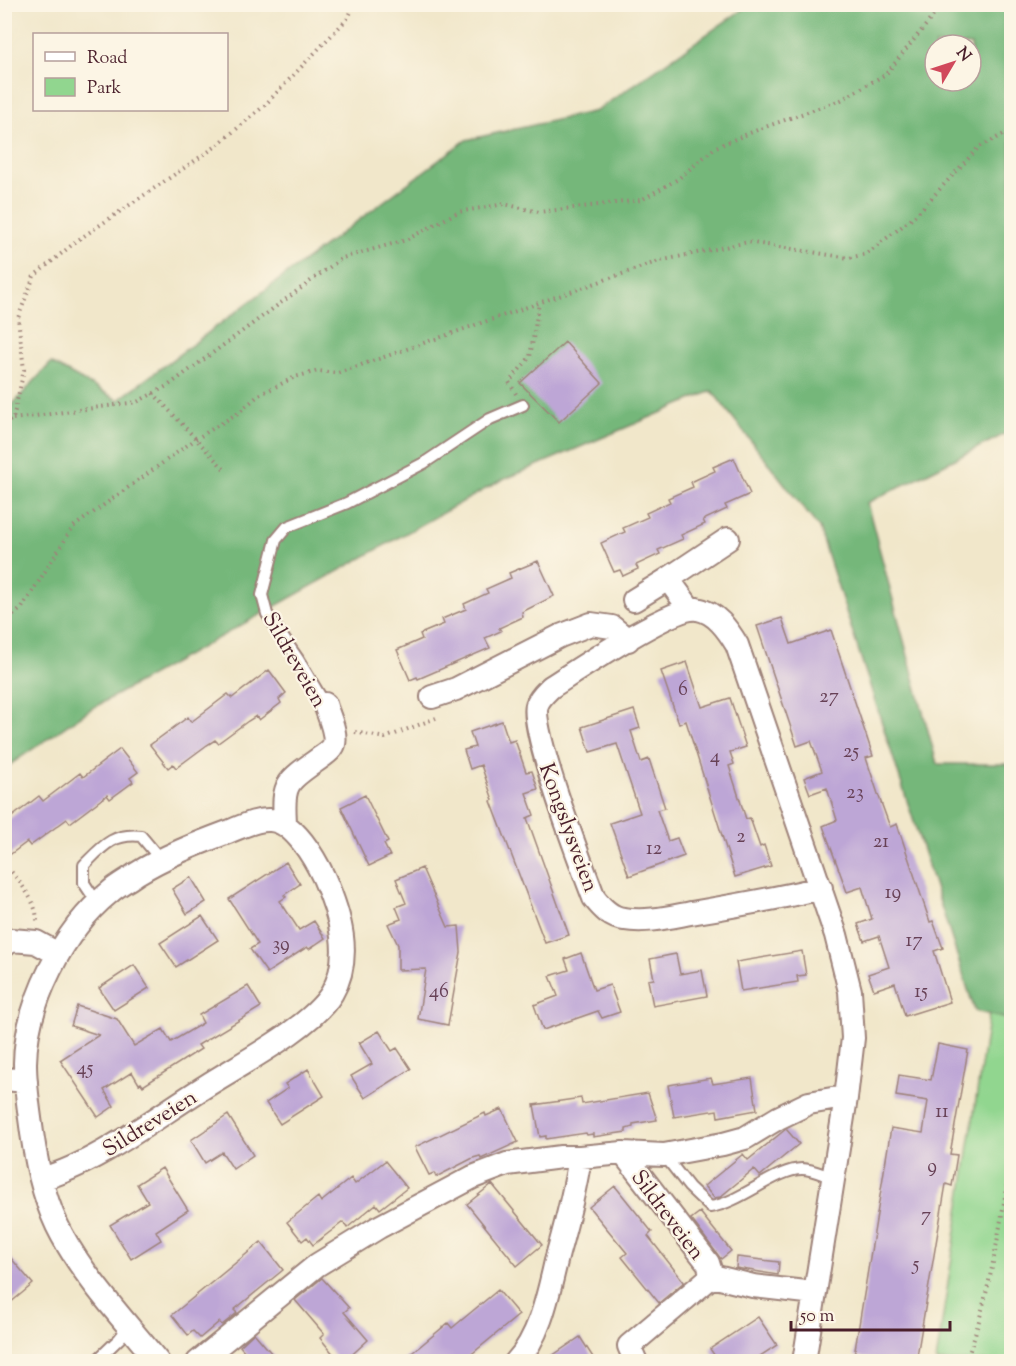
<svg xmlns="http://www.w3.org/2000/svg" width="1016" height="1366" viewBox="0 0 1016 1366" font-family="'Sorts Mill Goudy',serif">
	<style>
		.green { fill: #91d68f; stroke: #6e7a5d; stroke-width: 1.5 }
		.forest { fill: #74b77a; stroke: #5f6b52; stroke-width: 1.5; fill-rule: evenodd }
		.building { fill: #bda6d6 }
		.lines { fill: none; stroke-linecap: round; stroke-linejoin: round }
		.service-casing { stroke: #9e837a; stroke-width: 14 }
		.minor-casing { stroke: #9e837a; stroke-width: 26 }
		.path { stroke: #9e837a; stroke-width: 4; stroke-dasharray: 1.5 4.5; stroke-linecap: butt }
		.service { stroke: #fff; stroke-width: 10 }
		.minor { stroke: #fff; stroke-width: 22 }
		.labels { text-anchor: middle; stroke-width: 4.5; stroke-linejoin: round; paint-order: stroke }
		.number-label { font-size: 20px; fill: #674156 }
		.street-label { font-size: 22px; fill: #4a1f2b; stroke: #fcf5e5 }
	</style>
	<rect width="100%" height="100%" fill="#fcf5e5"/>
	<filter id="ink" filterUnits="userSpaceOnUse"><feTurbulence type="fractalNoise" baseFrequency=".0167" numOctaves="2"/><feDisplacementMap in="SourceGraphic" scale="12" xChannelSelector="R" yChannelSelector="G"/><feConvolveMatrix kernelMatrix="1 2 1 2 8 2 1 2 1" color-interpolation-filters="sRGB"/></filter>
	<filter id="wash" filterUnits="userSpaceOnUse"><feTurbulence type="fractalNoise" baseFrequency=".008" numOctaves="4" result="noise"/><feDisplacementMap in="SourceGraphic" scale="24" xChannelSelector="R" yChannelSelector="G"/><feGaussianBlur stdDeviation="1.35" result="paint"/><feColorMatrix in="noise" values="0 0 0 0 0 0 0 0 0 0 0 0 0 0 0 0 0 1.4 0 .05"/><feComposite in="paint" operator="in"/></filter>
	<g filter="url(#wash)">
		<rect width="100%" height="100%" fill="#f1e7ca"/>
		<path class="green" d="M1011,991v370l-75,1 53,-348 19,4z"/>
		<path class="forest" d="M749,5h262v426l-144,72 70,261h74l1,227 -4,28 -33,-8 -156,-483 -107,-137 -214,91 -407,227 -86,59v-358l8,-6 38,-41 67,37 348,-260 130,-29zM935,45h36v36h-36z"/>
		<g id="blocks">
			<path class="building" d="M565,342l37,41 -43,39 -39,-39z
				M734,458l16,36 -25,11 2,4 -24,11 2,4 -24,11 2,4 -25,11 2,4 -24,11 2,4 -15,7 -3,-6 -6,2 -13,-29 24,-11 -2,-4 25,-11 -2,-4 24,-11 -2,-4 25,-11 -2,-5 24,-11 -2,-4z
				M538,561l16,35 -32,16 1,5 -24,11 2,3 -16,7 5,10 -72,31 -1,-2 -7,3 -13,-30 25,-11 -2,-5 24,-10 -2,-5 24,-10 -2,-5 24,-11 -2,-4 25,-11 -2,-5z
				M782,618l9,26 40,-14 42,126 -7,2 12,36 12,33 7,-3 33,98 3,-1 10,27 -9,3 16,51 -45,14 -10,-33 -21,7 -6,-16 21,-7 -10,-31 -15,5 -6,-17 14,-5 -10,-32 -15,5 -24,-66 14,-6 -10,-32 -17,6 -6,-16 18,-7 -11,-30 -14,5 -40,-120z
				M687,662l15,45 28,-9 16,49 -16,5 4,12 -5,2 17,53 4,-1 10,29 4,-2 7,21 -36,11 -49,-156 -7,3 -18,-53z
				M269,670l17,23 -7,6 2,4 -22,17 -3,-4 -8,5 -30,22 -3,-3 -8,5 -31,23 -3,-4 -5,4 -18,-23 38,-28 3,5 37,-28 4,4z
				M634,710l6,18 -9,3 10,31 8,-3 16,49 -8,2 11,31 9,-3 7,18 -55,20 -19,-53 30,-10 -23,-69 -27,8 -8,-25z
				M502,721l7,21 6,-2 11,32 6,-1 6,18 -12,4 8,22 -7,3 42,117 -24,8 -54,-142 2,-1 -12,-35 -11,4 -6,-19 11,-3 -5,-15z
				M120,749l18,23 -8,6 3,4 -23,17 -3,-4 -37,28 -3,-4 -37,27 -3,-4 -23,17v-36l35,-27 4,5 37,-28 3,4z
				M365,795l23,47 -4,2 6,12 -21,10 -28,-59z
				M286,862l14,22 -16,11 2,2 -6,4 19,29 15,-9 11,17 -16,11 -2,-2 -40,26 -17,-24 8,-5 -29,-45z
				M422,868l26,59 11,-1 2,26 -13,73 -30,-6 8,-50 -28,1v-25l-10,-21 13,-5 -5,-12 10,-4 -10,-24z
				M191,877l15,25 -19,12 -15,-25z
				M202,916l16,24 -42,27 -16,-24z
				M802,951l4,24 -9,1 1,6 -57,9 -5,-29z
				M581,953l13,37 16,-5 10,27 -18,6 -4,-7 -55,19 -9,-25 24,-9 -8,-20 19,-6 -4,-11z
				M676,954l4,20 22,-4 5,26 -54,10 -5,-26 6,-1 -4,-20z
				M134,965l15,23 -35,22 -15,-22z
				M248,986l13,21 -63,38 3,4 -58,37 -2,-3 -2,1 -7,-12 -28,18 10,16 -16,11 -38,-57 39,-25 -28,-9 6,-20 40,13 17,27 29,-17 8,13 32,-19 -4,-8z
				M379,1031l13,20 5,-3 14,21 -46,29 -14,-22 21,-12 -13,-21z
				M938,1044l30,6 -18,104 7,1 -5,31 -6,-2 -30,178h-28l-34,-6 37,-228 32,5 5,-32 -32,-5 3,-21 32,5z
				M308,1069l16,27 -44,28 -14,-21 22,-15 -3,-4z
				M711,1078l2,6 39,-6 5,32 -39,7 -1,-7 -43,7 -6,-32z
				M648,1093l9,27 -24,4v3l-7,2v3l-33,5v-3l-6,1 -1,-2 -40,6v-3l-6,1 -6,-32 47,-7 1,6z
				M502,1109l16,33 -37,17 -1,-3 -7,2 -37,19 -2,-4 -5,2 -14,-28 70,-34 1,3z
				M228,1115l25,40 -20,14 -11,-17 -17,11 -14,-23z
				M786,1129l13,15 -39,32 -6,-7 -34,28 -6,1 -10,-12 39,-32 5,6z
				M385,1161l22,27 -27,21 -4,-5 -29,24 -4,-6 -30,23 -6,-8 -5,4 -15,-19 31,-25 3,5 30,-24 4,6z
				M162,1168l26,42 -32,21 5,9 -30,19 -21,-34 38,-23 -11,-18z
				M492,1184l50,61 -25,21 -50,-62z
				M615,1186l37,46 -4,4 36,46 -25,21 -37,-46 5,-4 -38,-46z
				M700,1212l31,39 -10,8 -30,-40z
				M261,1242l22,28 -49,40 3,3 -15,12 -3,-3 -19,16 -7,-7 -5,4 -16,-20z
				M4,1250l29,34 -29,24z
				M737,1257l42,5 -1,13 -42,-7z
				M322,1278l27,30 -5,4 24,28 -24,22h-4l-20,-24 4,-4 -29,-34z
				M498,1290l21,25 -57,47h-61l47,-39 4,5z
				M758,1317l19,28 -26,17h-32l-9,-13z
				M254,1333l25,29h-26l-13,-16z
				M580,1337l16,25h-53z"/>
		</g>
	</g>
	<g filter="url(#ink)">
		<use href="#blocks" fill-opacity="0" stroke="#9e837a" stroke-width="1.5"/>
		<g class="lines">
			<g class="service-casing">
				<path id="service" d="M325,704l-27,-45 -31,-45 -5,-19 14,-55 11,-13 60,-24 77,-40 66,-44 33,-14
					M98,904l-14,-21v-18c19,-19 29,-32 57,-29l20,24
					M664,1155l25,32 21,20c30,-4 66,-38 92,-38 10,0 22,6 32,9
					M95,1362l24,-23 10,-12"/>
			</g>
			<g class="minor-casing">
				<path id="minor" d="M634,600l34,-21
					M690,609l-22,-30 60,-40
					M432,697l24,-8 104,-53 31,-12 21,3 16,13
					M285,825c0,-13 -3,-30 4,-41 9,-15 42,-29 45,-40 3,-12 -6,-29 -9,-40
					M4,946l7,-6 25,2 22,12
					M4,1079l22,2
					M623,1153l85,110 4,13 -83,70 7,16
					M41,1179c55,-15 115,-62 165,-93 34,-22 106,-59 126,-93 21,-36 8,-79 -8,-115 -9,-19 -30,-57 -54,-58 -14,-1 -29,7 -42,12 -32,12 -63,24 -92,42 -8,6 -18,11 -26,18 -47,38 -84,111 -85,171 0,23 4,47 7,70 5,35 13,71 30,102 25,46 63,86 96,127
					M712,1276l41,10 62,7
					M198,1362l119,-97 62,-38 94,-50 34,-13 54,-7h19l43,-4 41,2 59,-11 22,-6 33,-20 31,-15 23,-4 14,-1
					M516,1362c26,-28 33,-73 42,-109 9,-32 17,-63 22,-96
					M804,1362l42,-264 7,-60 -3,-47 -14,-56 -99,-290c-9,-15 -21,-33 -40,-36 -24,-3 -121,62 -146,78 -5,5 -12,11 -14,18 -8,23 46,164 57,193 8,10 17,20 30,21 24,4 49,-3 73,-7 42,-7 83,-14 124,-24"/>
			</g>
			<path class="path" d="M153,393l71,76
				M516,394l-7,-12 21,-25 9,-54
				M13,419l124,-17 32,-17 173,-127 64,-18 52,-28 46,-8 35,8 102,-12 37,-21 38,-32 46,-19 79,-28 45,-26 57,-70
				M4,424l9,-5 11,-49 -6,-52 16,-42 44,-36 137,-93 49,-41 84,-88 7,-14
				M4,623l18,-15 51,-81 123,-88 42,-26 21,-18 36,-18 23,-6 20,2 321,-112 89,-19 101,16 17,-4 47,-36 66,-71 33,-17
				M355,732l30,6 51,-20
				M4,863c13,16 33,37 33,58
				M966,1362c24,-68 35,-139 46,-210"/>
			<use href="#service" class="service"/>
			<use href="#minor" class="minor"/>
		</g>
	</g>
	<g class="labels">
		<g class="number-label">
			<text x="683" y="695">6</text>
			<text x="829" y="702">27</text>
			<text x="851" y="757">25</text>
			<text x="715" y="762">4</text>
			<text x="855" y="798">23</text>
			<text x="741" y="842">2</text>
			<text x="881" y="847">21</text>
			<text x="654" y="854">12</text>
			<text x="893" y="898">19</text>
			<text x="914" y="946">17</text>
			<text x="281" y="950">39</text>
			<text x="439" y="997">46</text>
			<text x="921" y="997">15</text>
			<text x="85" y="1074">45</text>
			<text x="942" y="1117">11</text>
			<text x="932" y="1172">9</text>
			<text x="926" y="1221">7</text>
			<text x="916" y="1270">5</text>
		</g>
		<g class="street-label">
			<text transform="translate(296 659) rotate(60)" y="8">Sildreveien</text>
			<text transform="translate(570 827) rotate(70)" y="8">Kongslysveien</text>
			<text transform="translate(149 1122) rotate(-32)" y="8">Sildreveien</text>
			<text transform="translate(669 1214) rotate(53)" y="8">Sildreveien</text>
		</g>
	</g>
	<rect width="1016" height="1366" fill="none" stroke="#fcf5e5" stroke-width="24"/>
	<rect x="33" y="33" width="195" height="78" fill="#fcf5e5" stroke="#b59f9b" stroke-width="1.5"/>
	<rect x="45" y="52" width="30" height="9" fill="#ffffff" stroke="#b59f9b" stroke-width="1.5"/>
	<text x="87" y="63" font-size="18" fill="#4a1f2b">Road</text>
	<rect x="45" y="78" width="30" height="18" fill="#91d68f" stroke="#b59f9b" stroke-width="1.5"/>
	<text x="87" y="93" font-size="18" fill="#4a1f2b">Park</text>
	<g transform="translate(953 63) rotate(51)"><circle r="28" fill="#fcf5e5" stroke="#b59f9b" stroke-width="1.5"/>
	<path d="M0-4.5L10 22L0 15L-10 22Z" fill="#d1495b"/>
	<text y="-9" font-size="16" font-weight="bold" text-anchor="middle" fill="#4a1f2b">N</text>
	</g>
	<path d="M791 1321v9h159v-9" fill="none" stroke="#4a1f2b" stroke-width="3"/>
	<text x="800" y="1321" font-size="18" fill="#4a1f2b" stroke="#fcf5e5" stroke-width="4.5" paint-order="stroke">50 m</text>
</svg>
